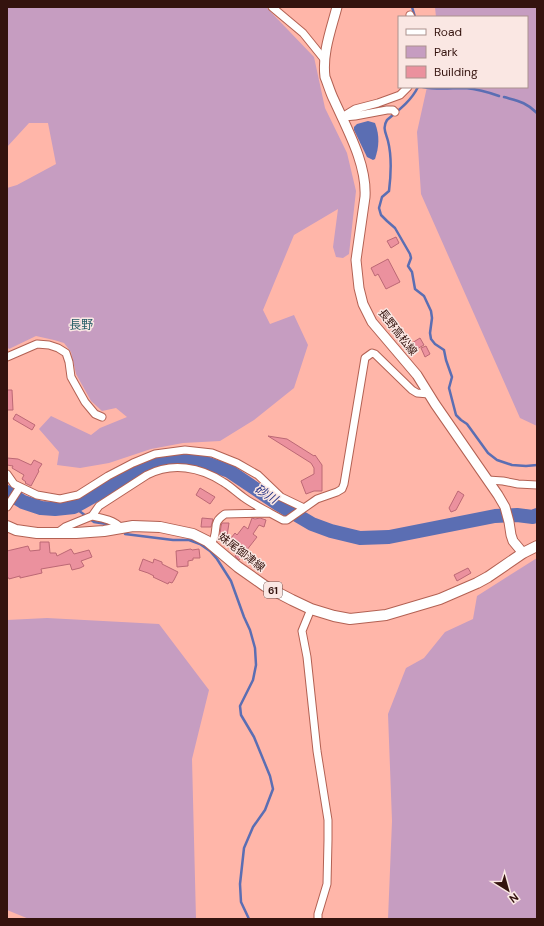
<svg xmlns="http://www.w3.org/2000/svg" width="544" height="926" viewBox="0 0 544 926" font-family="'DM Sans','Noto Sans JP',sans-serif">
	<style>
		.green { fill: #c69dc1 }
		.water { fill: #5b6eb3 }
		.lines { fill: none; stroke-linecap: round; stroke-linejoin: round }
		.stream { stroke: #5b6eb3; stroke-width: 2.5 }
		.river { stroke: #5b6eb3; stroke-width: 14 }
		.building { fill: #eb919e; stroke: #bc6875 }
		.minor-casing { stroke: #b36153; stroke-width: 9 }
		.secondary-casing { stroke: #b36153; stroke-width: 11 }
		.primary-casing { stroke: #b36153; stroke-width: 12 }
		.minor { stroke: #fff; stroke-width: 7 }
		.secondary { stroke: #fff; stroke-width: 9 }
		.primary { stroke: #fff; stroke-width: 10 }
		.labels { text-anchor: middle; stroke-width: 3; stroke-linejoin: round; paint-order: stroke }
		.shield { fill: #fae7e3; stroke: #6f534e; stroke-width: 1 }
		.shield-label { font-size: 10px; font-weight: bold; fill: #34130e }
		.street-label { font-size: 11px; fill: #34130e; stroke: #fae7e3 }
		.neighbourhood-label { font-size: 12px; fill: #245c66; stroke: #fae7e3 }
		.water-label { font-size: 12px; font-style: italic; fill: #243285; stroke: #fae7e3 }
	</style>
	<rect width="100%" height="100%" fill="#ffb6a9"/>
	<path class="green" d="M7,7h259l48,50 11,51 22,45 9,38 -7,63 -6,4 -7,-1 -3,-10 5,-38 -44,26 -31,75 7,14 24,-9 14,30 -14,43 -40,32 -34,21 -37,2 -32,6 -42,14 -29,5 -23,-3 2,-13 -20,-23 12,-13 40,19 9,-7 27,-11 -11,-9 -14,3 -11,-10 -15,-27 -5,-22 -7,-9 -10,-3 -18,-4 -27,13 -2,-2v-159l10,-3 39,-21 -8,-41h-19l-22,24z
		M435,7h102v419l-17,-8 -99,-224 -4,-62 10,-45h100v-70h-91z
		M537,558v361h-149l4,-98 -4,-107 18,-46 18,-10 21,-26 28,-13 4,-23z
		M47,618l112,6 50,66 -17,69 4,160h-167l-22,-9v-290z"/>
	<path class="water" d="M368,121l7,2c5,13 4,24 0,36l-2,1 -6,-3 -13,-27v-3l3,-3z"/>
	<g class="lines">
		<path class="stream" d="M412,7l3,10
			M418,87c-7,14 -19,23 -31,33 -5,8 -1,13 1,21 4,16 3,34 1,50l-7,6 -3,11 2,7 6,6 8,7 15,26 1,4 -3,8 4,6 3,17 9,7 7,15 1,7 -2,15 1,6 4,5 9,6 2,10 6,17 -3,11 7,27 5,5 6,4 21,29 9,7 15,5 14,1 11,-1
			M423,87c14,3 28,1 42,1 11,1 23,4 34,8
			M504,97c14,4 22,5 33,16
			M74,507l20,15 19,3
			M125,534l48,6h16l11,4 10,7 7,8 14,22 13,36 6,13 5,18 1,17 -3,15 -13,26 1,9 13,22 16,39 3,13 -8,21 -12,17 -9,21 -4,36 1,18 8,17"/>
		<path class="river" d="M7,492l16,10 18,6 14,1 19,-2 50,-28 28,-15 25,-4 23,1 29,10 49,33 34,20 19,7 29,7 29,-1 106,-21 22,-1 16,2 4,-2"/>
	</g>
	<path class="building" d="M396,237l3,6 -8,5 -4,-7z
		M388,259l12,23 -14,7 -8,-15 -3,2 -4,-8z
		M420,338l4,7 -9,5 -3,-7z
		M426,346l4,8 -5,3 -4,-9z
		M7,390h5l1,20h-6z
		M16,414l19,11 -3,5 -19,-11z
		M268,436l19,3 27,17 1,-1 7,10v26h-8l-8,3 -5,-13 13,-7v-6l-3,-5z
		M7,458l11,1 13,6 3,-5 8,4 -4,6 1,1 -8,15 -6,-3 1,-1 -4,-3 2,-4 -12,-7 1,-2 -6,-1z
		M200,488l15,9 -5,7 -14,-9z
		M458,491l6,4 -8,15 -5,2 -2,-4z
		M202,518l11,1 -2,8h-10z
		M252,518l3,1 5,-1 6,2 -2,7 -5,-2 -6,9 4,3 -18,23 -4,-4 7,-10 -11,-8 4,-5 2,2 7,-9 4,3z
		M222,523h7l-2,13 -7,-1 1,-9z
		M40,542h9l1,11h6l1,3 14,-7 3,5 15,-4 3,7 -11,4 3,5 -4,2 -8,2 -2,-6 -29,5 1,4 -22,5v-2l-11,3v-1h-2v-27l21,-5 2,5 10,-1z
		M191,549l1,1 7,-1 1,9h-7v2l-5,1v5l-11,1 -1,-16z
		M143,559l10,4 1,-4 8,3v2l16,8 -4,8 -2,3 -3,-1 -1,2 -15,-7 1,-1 -6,-3 -9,-3z
		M468,568l3,5 -14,8 -3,-6z"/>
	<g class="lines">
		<g class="minor-casing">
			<path id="minor" d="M272,7l31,26 21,26
				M410,15l1,2
				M342,117l13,-8 23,-6 22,-8 8,-8
				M344,117l11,-1 32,-6h6l2,2
				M7,357l30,-13 12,1 9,3 8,5 3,9 2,15 14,25 10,12 7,3
				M7,474l7,10 23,11 23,4 18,-4 30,-19 25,-13 22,-9 30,-4 27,3 25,10 21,12 23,22 23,11
				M488,480l15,1 15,3 19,1
				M7,507l13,-20
				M92,516c10,2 22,4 29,12
				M57,533l8,-6 27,-11 7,-10 48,-31c25,-13 53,-8 76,7 7,4 13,10 20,15 8,6 18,11 27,16
				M211,544c1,-2 2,-4 3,-6 4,-12 -2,-15 11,-24l45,-1 13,7h4l30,-21 20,-7 5,-3 2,-5 21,-126 7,-5 3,1 37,36 5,3 12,1
				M311,609l-9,22 5,26 10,94 11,69v20l-1,44 -9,30v5"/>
		</g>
		<g class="secondary-casing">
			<path id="secondary" d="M337,7c-6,23 -15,46 -12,70 3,7 5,15 9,23 13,29 33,64 31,97l-9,63 3,28 4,16 9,18 45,53 18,29 63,91 7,12 4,15 2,13 2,6 10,12"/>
		</g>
		<g class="primary-casing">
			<path id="primary" d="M7,526l9,4 21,3h39l28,-2 29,-5 27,1 33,7 14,7 31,26 27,19 27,14 19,9 23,7 16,3 36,-4 54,-16 37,-16 11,-6 35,-24 14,-7"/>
		</g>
		<use href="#minor" class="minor"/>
		<use href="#secondary" class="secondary"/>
		<use href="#primary" class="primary"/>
	</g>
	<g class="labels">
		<rect class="shield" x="264" y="582" width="18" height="16" rx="3"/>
		<g class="shield-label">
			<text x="273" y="594">61</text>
		</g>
		<g class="street-label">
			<text transform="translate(398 332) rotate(52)" y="4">長野高松線</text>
			<text transform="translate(242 552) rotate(38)" y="4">妹尾御津線</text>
		</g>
		<g class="neighbourhood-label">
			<text x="81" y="329">長野</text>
		</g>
		<g class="water-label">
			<text transform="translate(266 494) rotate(32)" y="4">砂川</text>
		</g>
	</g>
	<rect width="544" height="926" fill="none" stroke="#34130e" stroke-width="16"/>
	<rect x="398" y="16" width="130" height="72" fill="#fae7e3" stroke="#ab928e"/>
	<rect x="406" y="29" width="20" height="6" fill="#ffffff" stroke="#ab928e"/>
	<text x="434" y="36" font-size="12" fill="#34130e">Road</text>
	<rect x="406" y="46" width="20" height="12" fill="#c69dc1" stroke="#ab928e"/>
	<text x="434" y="56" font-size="12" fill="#34130e">Park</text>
	<rect x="406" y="66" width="20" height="12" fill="#eb919e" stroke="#ab928e"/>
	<text x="434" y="76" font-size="12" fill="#34130e">Building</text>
	<g transform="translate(508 890) rotate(143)" stroke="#fae7e3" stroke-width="3" paint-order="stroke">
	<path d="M0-3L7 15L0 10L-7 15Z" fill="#34130e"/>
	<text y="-6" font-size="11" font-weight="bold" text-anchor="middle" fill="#34130e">N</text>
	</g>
</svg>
